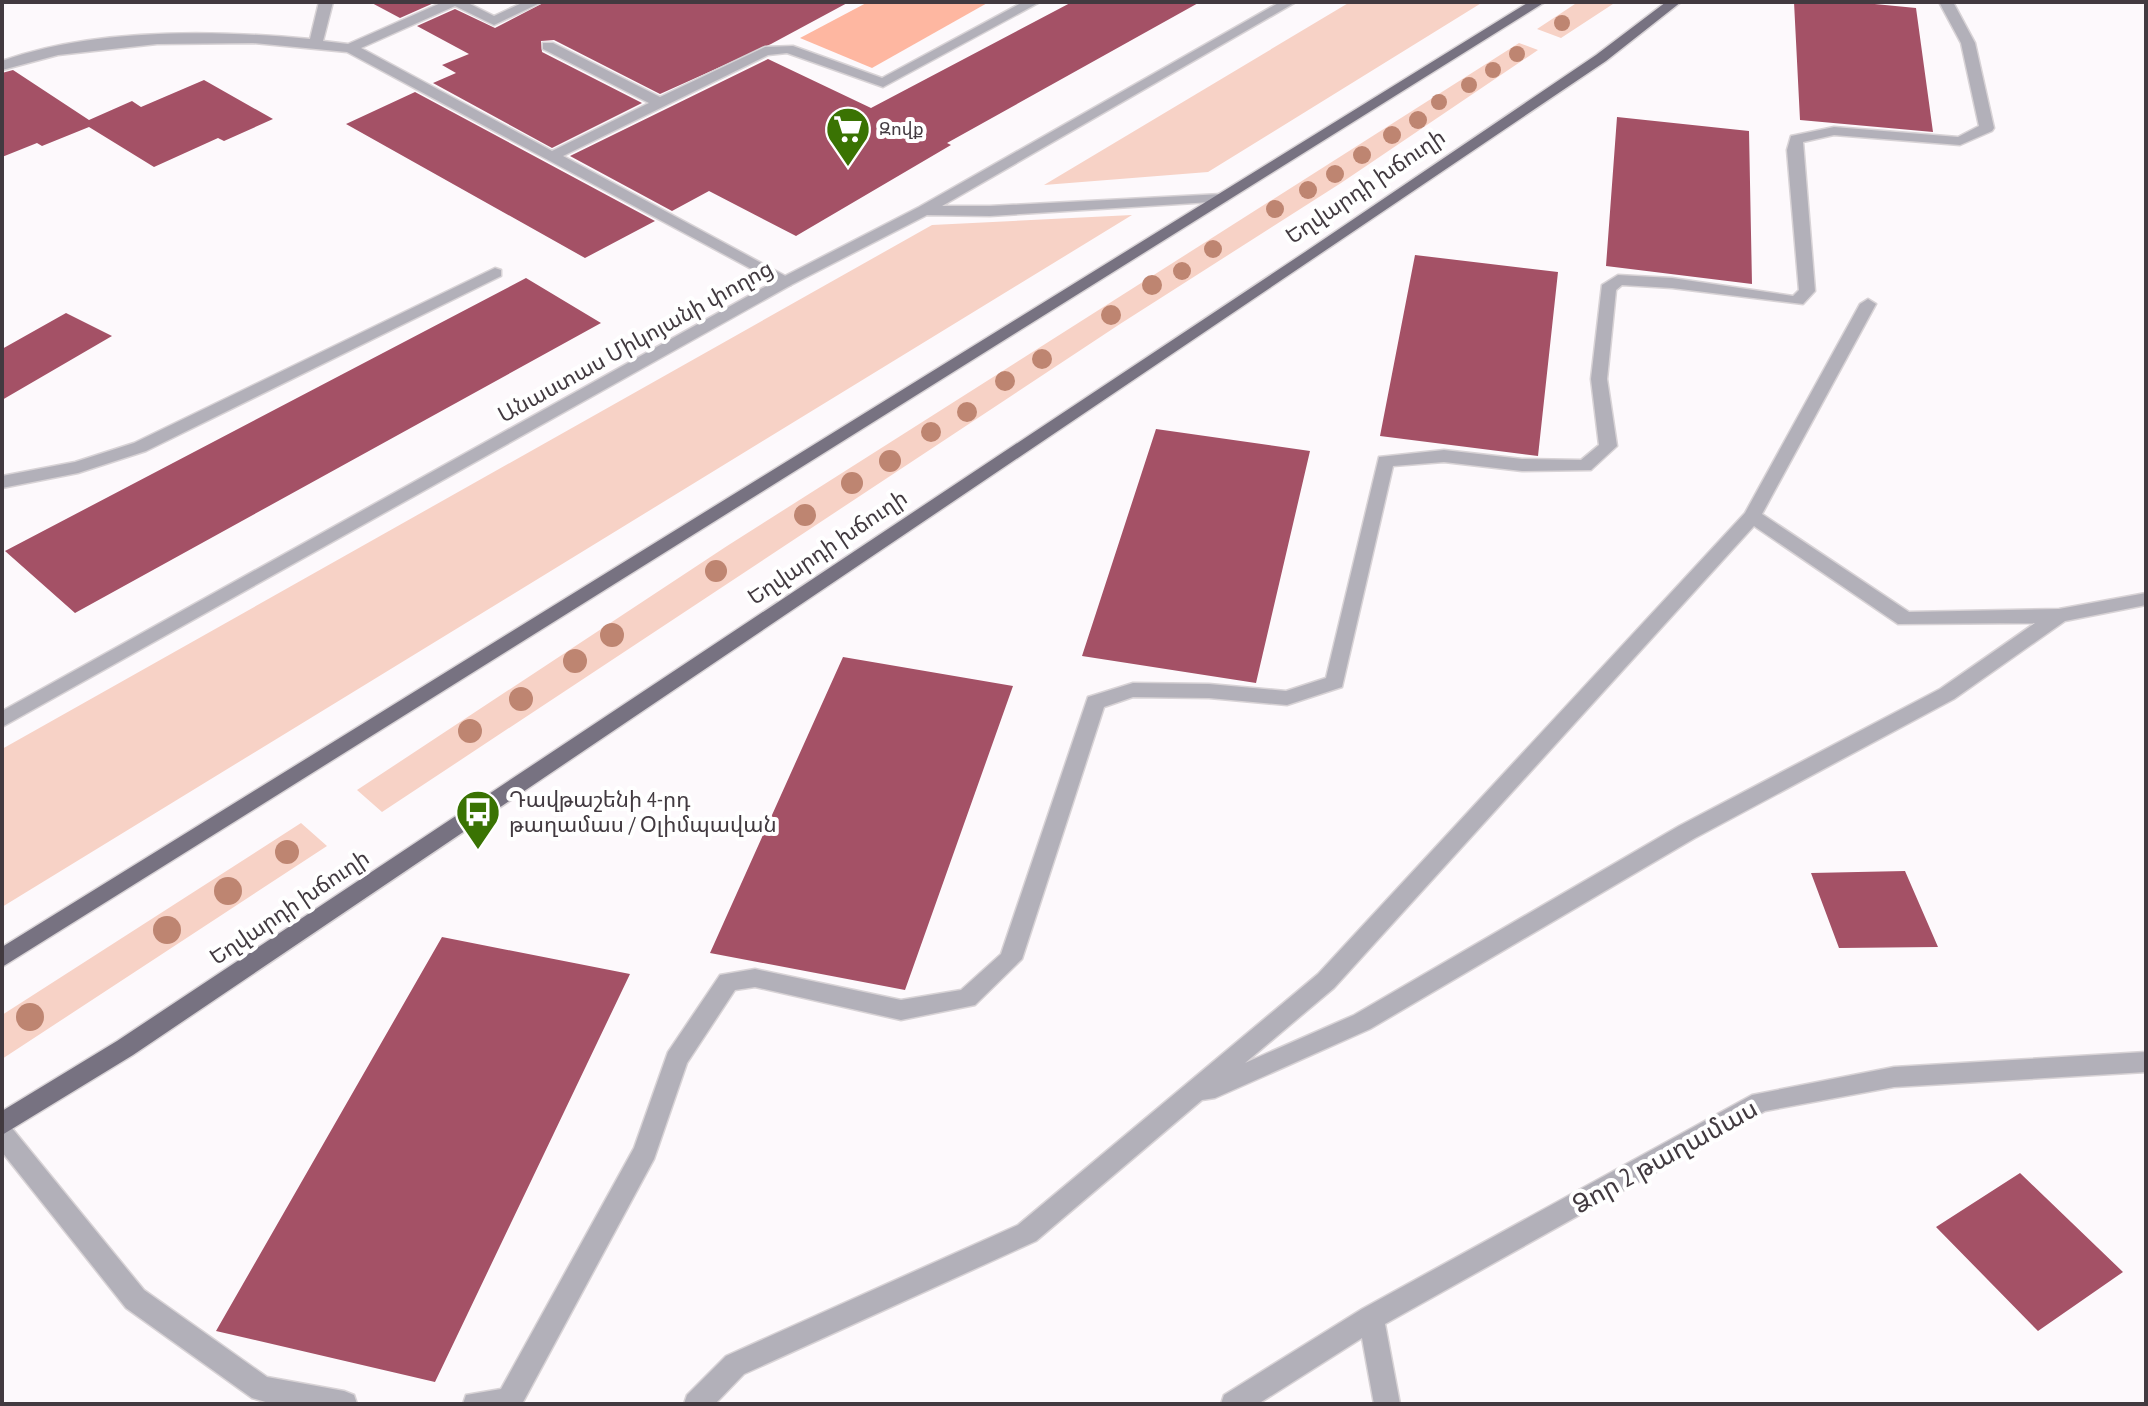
<svg xmlns="http://www.w3.org/2000/svg" width="2148" height="1406" viewBox="0 0 2148 1406" font-family="'PT Sans Narrow','Noto Sans Armenian',sans-serif">
	<style>
		.green { fill: #f7d2c6 }
		.forest { fill: #feb7a1 }
		.building { fill: #a45166 }
		.lines { fill: none; stroke-linecap: round; stroke-linejoin: round }
		.lane-casing { stroke: #d8d3d6; stroke-width: 3 }
		.street-casing { stroke: #d8d3d6; stroke-width: 3 }
		.primary-casing { stroke: #d8d3d6; stroke-width: 3 }
		.lane { fill: #b2b0b9; fill-rule: evenodd }
		.street { fill: #b2b0b9; fill-rule: evenodd }
		.primary { fill: #777281; fill-rule: evenodd }
		.tree { fill: #be8571 }
		.labels { text-anchor: middle; stroke-width: 8; stroke-linejoin: round; paint-order: stroke }
		.far-poi-label { font-size: 18px; fill: #423a40; stroke: #fff; text-anchor: start }
		.street-label { font-size: 22px; fill: #423a40; stroke: #fff }
		.poi-label { font-size: 22px; fill: #423a40; stroke: #fff; text-anchor: start }
		.near-street-label { font-size: 26px; fill: #423a40; stroke: #fff }
	</style>
	<rect width="100%" height="100%" fill="#fdf9fc"/>
	<path class="green" d="M1350,2h133l-275,170 -164,13z
		M1578,2h38l-55,36 -24,-9z
		M1519,43l19,7 -197,133 -221,141 -738,488 -25,-22 370,-244z
		M1132,215l-1130,692v-158l930,-524z
		M301,823l26,23 -325,213v-44z"/>
	<path class="forest" d="M868,2h121l-117,66 -72,-30z"/>
	<path class="building" d="M370,2h66l-36,16z
		M545,2h304l-78,42 -111,50 -106,-54 -13,1 1,11 100,51 -90,45 -119,-65 23,-10 -14,-8 27,-11 -52,-28 38,-17 40,19z
		M1072,2h128l-253,141 4,2 -155,91 -87,-45 -37,20 -102,-55 198,-97 103,49z
		M1794,2h60l62,6 17,124 -133,-12z
		M13,70l76,50 43,-19 9,6 63,-27 69,39 -49,22 -6,-3 -64,29 -65,-40 -47,19 -5,-3 -35,14v-84z
		M415,92l240,129 -70,37 -239,-134z
		M1617,117l132,14 3,153 -146,-18z
		M1415,255l143,17 -20,184 -158,-20z
		M526,278l75,45 -526,290 -70,-62z
		M66,313l46,23 -110,64v-51z
		M1156,429l154,22 -54,232 -174,-27z
		M843,657l170,29 -108,304 -195,-37z
		M1905,871l33,76 -99,1 -28,-75z
		M442,937l188,37 -195,408 -219,-51z
		M2020,1173l103,99 -85,59 -102,-104z"/>
	<g class="lines">
		<g class="lane-casing">
			<path id="lane" d="M319,2h14l-10,39 25,3 95,-42h23l28,14 30,-14h18l-48,23 -39,-19 -94,42 191,103 97,-48 -106,-54v-6h10l107,54 105,-50 28,-1 89,32 141,-76h17l-157,85 -96,-34 -19,2 -205,101 228,123v6l-6,2 -438,-235 -94,-9 -96,1 -99,11 -56,15v-9c92,-33 212,-31 308,-22z
				M1939,2h14l22,41 19,85 -2,3 -32,14 -126,-10 -31,7 12,149 -12,13 -131,-16 -50,-3 -6,5 -9,89 10,67 -26,24 -69,1 -78,-9 -51,4 -51,221 -55,18 -78,-7 -76,-1 -29,10 -82,252 -47,46 -74,15 -146,-33 -20,3 -48,73 -33,96 -132,245h-59l3,-9 35,-6 133,-241 34,-96 52,-77 35,-6 146,31 60,-10 40,-36 87,-257 45,-14 76,1 77,7 40,-13 53,-221 65,-7 78,9 59,1 18,-15 -8,-66 11,-94 16,-10 54,3 121,18 6,-6 -12,-140 4,-14 43,-9 124,10 21,-11 -18,-83z
				M495,268l6,2v6l-355,175 -68,22 -76,15v-12l73,-14 59,-19z
				M1868,299l8,5 -114,210 147,98 150,-3 87,-16v12l-81,16 -111,78 -259,139 -325,191 -155,69 -13,2 -166,141 -292,133 -29,30h-31l3,-9 39,-39 292,-131 300,-251 427,-461 115,-209zM1754,526l144,98 137,-1 -95,66 -261,137 -325,189 -109,48 89,-75z
				M2,1123l9,4 133,163 123,87 77,14 10,4 3,9h-85l-20,-6 -126,-90 -124,-156z"/>
		</g>
		<g class="street-casing">
			<path id="street" d="M1280,2h16l-354,204h48l232,-12 5,1v6l-237,15 -63,-1 -136,70 -789,442v-16l777,-432 140,-72z
				M2146,1052v20l-252,15 -129,24 -380,213 15,80h-26l-12,-66 -104,66h-37l3,-9 138,-86 390,-214 142,-28z"/>
		</g>
		<g class="primary-casing">
			<path id="primary" d="M1529,2h16l-1543,965v-20z
				M1666,2h15l-75,59 -1473,994 -131,80v-24l115,-70 1188,-789 291,-197z"/>
		</g>
		<use href="#lane" class="lane"/>
		<use href="#street" class="street"/>
		<use href="#primary" class="primary"/>
	</g>
	<g class="tree">
		<circle cx="1562" cy="23" r="8"/>
		<circle cx="1517" cy="54" r="8"/>
		<circle cx="1493" cy="70" r="8"/>
		<circle cx="1469" cy="85" r="8"/>
		<circle cx="1439" cy="102" r="8"/>
		<circle cx="1418" cy="120" r="9"/>
		<circle cx="1392" cy="135" r="9"/>
		<circle cx="1362" cy="155" r="9"/>
		<circle cx="1335" cy="174" r="9"/>
		<circle cx="1308" cy="190" r="9"/>
		<circle cx="1275" cy="209" r="9"/>
		<circle cx="1213" cy="249" r="9"/>
		<circle cx="1182" cy="271" r="9"/>
		<circle cx="1152" cy="285" r="10"/>
		<circle cx="1111" cy="315" r="10"/>
		<circle cx="1042" cy="359" r="10"/>
		<circle cx="1005" cy="381" r="10"/>
		<circle cx="967" cy="412" r="10"/>
		<circle cx="931" cy="432" r="10"/>
		<circle cx="890" cy="461" r="11"/>
		<circle cx="852" cy="483" r="11"/>
		<circle cx="805" cy="515" r="11"/>
		<circle cx="716" cy="571" r="11"/>
		<circle cx="612" cy="635" r="12"/>
		<circle cx="575" cy="661" r="12"/>
		<circle cx="521" cy="699" r="12"/>
		<circle cx="470" cy="731" r="12"/>
		<circle cx="287" cy="852" r="12"/>
		<circle cx="228" cy="891" r="14"/>
		<circle cx="167" cy="930" r="14"/>
		<circle cx="30" cy="1017" r="14"/>
	</g>
	<defs>
		<g id="supermarket-pin" transform="scale(2.3)"><path d="M0 17L-7.5 6A9.5 9.5 0 1 1 7.5 6Z" fill="#3a7303" stroke="#fff"/><path d="M-6-5.5h2.5l.6 2H6L4.5 2H-2.5L-4.4-4H-6ZM-1.5 3.2a1.3 1.3 0 1 0 .1 0ZM3 3.2a1.3 1.3 0 1 0 .1 0Z" fill="#fff"/></g>
		<g id="bus-pin" transform="scale(2.3)"><path d="M0 17L-7.5 6A9.5 9.5 0 1 1 7.5 6Z" fill="#3a7303" stroke="#fff"/><path d="M-5-6H5V4H4V6H2V4H-2V6H-4V4H-5ZM-3.5-4V0h7V-4ZM-3.5 1.2v1.5H-2V1.2ZM2 1.2v1.5H3.5V1.2Z" fill="#fff"/></g>
	</defs>
	<g fill-rule="evenodd">
		<use href="#supermarket-pin" x="848" y="129"/>
		<use href="#bus-pin" x="478" y="812"/>
	</g>
	<g class="labels">
		<g class="far-poi-label">
			<text x="879" y="135">Զովք</text>
		</g>
		<g class="street-label">
			<text transform="translate(1365 186) rotate(-34)" y="8">Եղվարդի խճուղի</text>
			<text transform="translate(635 341) rotate(-29)" y="8">Անաստաս Միկոյանի փողոց</text>
			<text transform="translate(827 547) rotate(-34)" y="8">Եղվարդի խճուղի</text>
			<text transform="translate(289 907) rotate(-34)" y="8">Եղվարդի խճուղի</text>
		</g>
		<g class="poi-label">
			<text x="509" y="807">Դավթաշենի 4-րդ<tspan x="509" dy="25">թաղամաս / Օլիմպավան</tspan></text>
		</g>
		<g class="near-street-label">
			<text transform="translate(1665 1156) rotate(-29)" y="9">Ձոր 2 թաղամաս</text>
		</g>
	</g>
	<rect width="2148" height="1406" fill="none" stroke="#423a40" stroke-width="8"/>
</svg>
